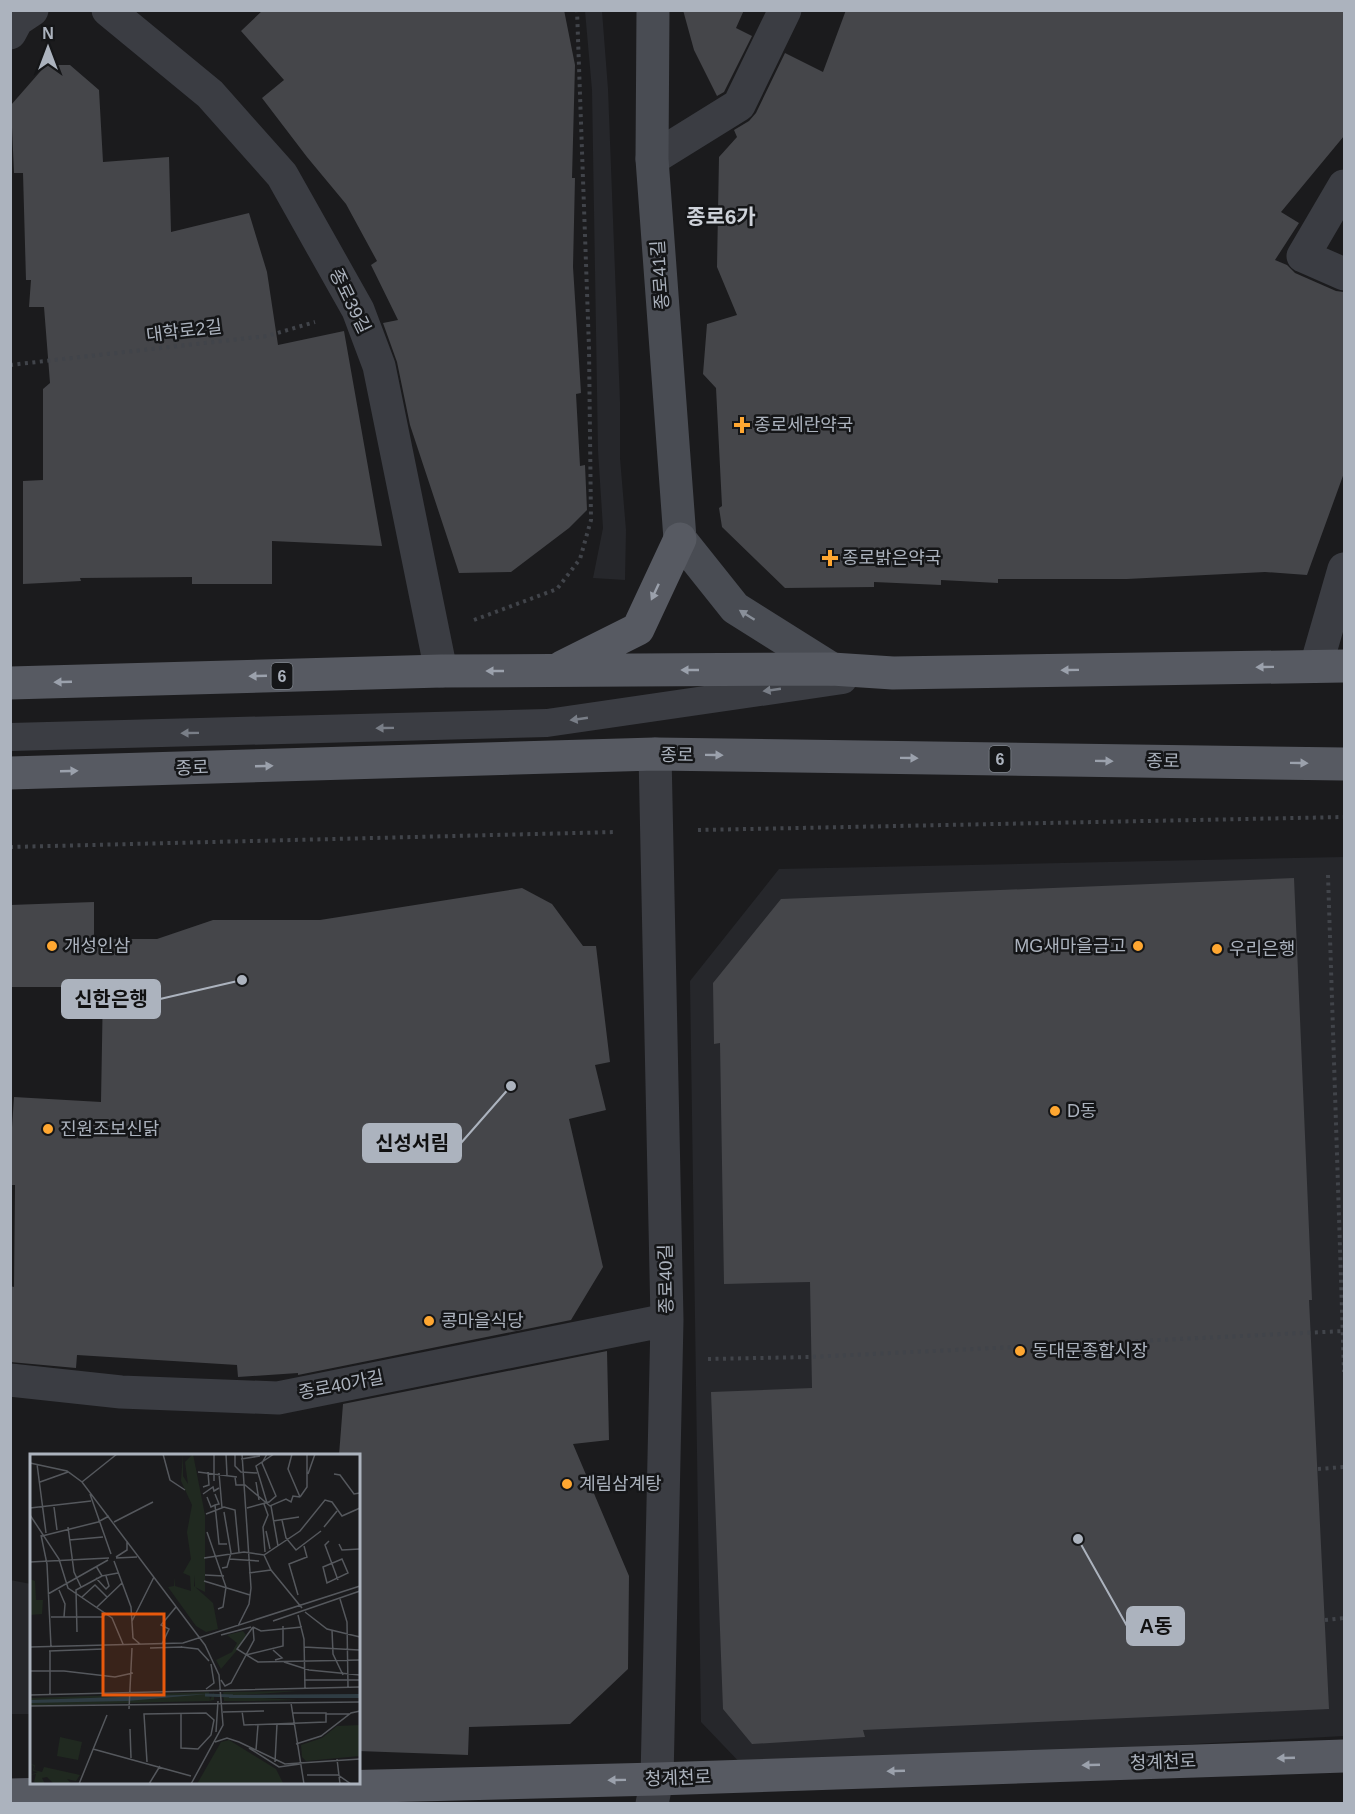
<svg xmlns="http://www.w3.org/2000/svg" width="1355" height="1814" viewBox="0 0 1355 1814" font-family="Helvetica,'Noto Sans KR',sans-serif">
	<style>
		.built { fill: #26272b }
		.building { fill: #45464a }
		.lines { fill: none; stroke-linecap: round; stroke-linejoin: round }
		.path { stroke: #41444a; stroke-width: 4; stroke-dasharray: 3 4.5; stroke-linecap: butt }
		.lane { stroke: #3b3d43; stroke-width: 28 }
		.street { stroke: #3b3d43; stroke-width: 33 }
		.secondary { stroke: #494c53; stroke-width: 33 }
		.primary { stroke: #575a62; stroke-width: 33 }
		.oneway { fill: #9ba1ac }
		.oneway2 { fill: #898f99 }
		.oneway3 { fill: #797e87 }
		.poi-dot { fill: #ffa731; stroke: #151618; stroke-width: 2 }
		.labels { text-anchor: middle; stroke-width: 5; stroke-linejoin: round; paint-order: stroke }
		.shield { fill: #151618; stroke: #7f848c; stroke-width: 1.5 }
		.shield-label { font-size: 16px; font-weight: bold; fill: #acb3be }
		.street-label { font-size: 18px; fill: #acb3be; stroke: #151618 }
		.poi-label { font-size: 18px; fill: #acb3be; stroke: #151618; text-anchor: start }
		.quarter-label { font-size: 21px; font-weight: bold; fill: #ced2d9; stroke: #151618 }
		.inset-river { fill: none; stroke: #2f3c43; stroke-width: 3 }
		.inset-road { fill: none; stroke: #55585d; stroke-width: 1.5 }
		.view { fill: #e8590c; fill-opacity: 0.15; stroke: #e8590c; stroke-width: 3 }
		.inset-edge { fill: none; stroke: #acb3be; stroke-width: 3 }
		.leader { fill: none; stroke: #acb3be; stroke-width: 2 }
		.callout-dot { fill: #acb3be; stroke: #151618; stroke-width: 2 }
		.callout { fill: #acb3be; stroke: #acb3be; stroke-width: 2 }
		.callout-label { font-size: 20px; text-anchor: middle; font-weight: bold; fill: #111 }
	</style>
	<rect width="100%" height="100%" fill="#1b1b1d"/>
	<path class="built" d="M585,11h17l6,78 12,313v56l6,72 -1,50 -32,-2 10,-50 -5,-77 -6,-361z
		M1344,857v879l-599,32 -44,-46 -11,-741 89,-112z
		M10,1580l21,4v130h-20z"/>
	<path class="building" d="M263,10h301l11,55 -3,113h3l-2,89 8,126 -5,1 4,72 5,-1 2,45 -18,18 -58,44 -52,1 -49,-148 -13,-63 -14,-39 15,-3 -27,-55 6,-4 -31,-57 -39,-47 -45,-59 22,-18 -43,-49z
		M683,10h61l-8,18 16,8 -28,56 -7,4 -23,-46z
		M846,10h498v126l-63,76 18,11 -24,37 12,5 8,8 41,18 8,1v181l-37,102 -42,-3 -138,7h-129v4l-57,-3v5l-67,-3v5l-89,1 -63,-61 -3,-19 3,-2 -6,-118 -13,-14 4,-50 30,-9 -20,-48 2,-110 18,-20 -3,-7 15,-9 7,-8 29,-60 38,19z
		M46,65h24l29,25 4,72 66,-5 2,75 78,-19 18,59 11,73 66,-14 38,215 -110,-5v43h-80v-7l-112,1 1,3 -58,3v-103l20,-1v-91l7,-6 -6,-76h-15l2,-27h-5l-3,-107h-9l-3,-68z
		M1294,878l18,422h-3l20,409 -466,21 2,7 -113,7 -29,-35 -12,-317 101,-4 -2,-106 -86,2 -4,-241 -6,1 -1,-61 68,-84z
		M522,888l30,16 31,42h13l14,116 -15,3 11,45 -37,9 34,148 -32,53 -273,55v-2l-60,4 -1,-12 -160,-10 -1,13 -66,-6v-76l4,1 1,-102h-5v-28l4,-60 87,5 2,-115h-93v-82l84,-3v37h63l56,-19h107z
		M607,1351l2,89 -36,4 56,132 -1,93 -58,55 -101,3 -1,28 -110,-4v-296h-19l4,-51z"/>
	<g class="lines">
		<path class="path" d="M10,365l257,-29 48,-14
			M474,620l83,-31 23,-30 11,-39 -2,-172 -12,-338
			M698,830l646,-13
			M10,847l606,-15
			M1328,875l16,497
			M708,1359l102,-2 534,-26
			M1318,1469l26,-2
			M1325,1620l19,-2"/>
		<path class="lane" d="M10,737l537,-14 296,-43"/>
		<path class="street" d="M108,10l102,84 72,81 76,135 21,56 62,305
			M10,33l7,-13 15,-10
			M652,159l87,-54 46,-95
			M1344,186l-41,70 41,18
			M1316,666l28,-97
			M10,1380l111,12 157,6 389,-78
			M652,1804l5,-25 10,-459 -12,-566"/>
		<path class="secondary" d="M653,10l-1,149 28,380 55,69 97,61"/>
		<path class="primary" d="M562,667l76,-38 42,-90
			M10,683l431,-12 391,-2 61,4 451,-7
			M10,773l645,-19 689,10
			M10,1795l647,-16 687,-23"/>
	</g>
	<defs><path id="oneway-solid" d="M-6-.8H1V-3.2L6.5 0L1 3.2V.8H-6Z" transform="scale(1.5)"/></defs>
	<g class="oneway">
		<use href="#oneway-solid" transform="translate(655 592) rotate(115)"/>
		<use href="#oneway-solid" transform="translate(1265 667) rotate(179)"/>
		<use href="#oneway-solid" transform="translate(690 670) rotate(180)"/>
		<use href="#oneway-solid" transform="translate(1070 670) rotate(179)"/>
		<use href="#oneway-solid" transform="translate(495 671) rotate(180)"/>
		<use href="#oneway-solid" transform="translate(258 676) rotate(178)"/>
		<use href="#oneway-solid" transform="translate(63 682) rotate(178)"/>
		<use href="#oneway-solid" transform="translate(714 755) rotate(1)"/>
		<use href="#oneway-solid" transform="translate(909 758) rotate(1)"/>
		<use href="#oneway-solid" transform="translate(1104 761) rotate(1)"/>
		<use href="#oneway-solid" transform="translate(1299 763) rotate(1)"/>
		<use href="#oneway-solid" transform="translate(264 766) rotate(-2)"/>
		<use href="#oneway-solid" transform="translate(69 771) rotate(-2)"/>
		<use href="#oneway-solid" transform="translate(1286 1758) rotate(178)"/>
		<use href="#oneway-solid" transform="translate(1091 1765) rotate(178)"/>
		<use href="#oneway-solid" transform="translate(896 1771) rotate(178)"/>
		<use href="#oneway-solid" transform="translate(617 1780) rotate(179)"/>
	</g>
	<use class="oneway2" href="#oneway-solid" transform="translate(747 615) rotate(-148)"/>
	<g class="oneway3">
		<use href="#oneway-solid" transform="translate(772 690) rotate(172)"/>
		<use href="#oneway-solid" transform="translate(579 719) rotate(172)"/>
		<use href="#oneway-solid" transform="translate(385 728) rotate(179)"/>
		<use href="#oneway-solid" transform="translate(190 733) rotate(179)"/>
	</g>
	<g class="poi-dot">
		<path d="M739 416h6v6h6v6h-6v6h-6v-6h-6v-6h6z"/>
		<path d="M827 549h6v6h6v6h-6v6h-6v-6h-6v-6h6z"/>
		<circle cx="52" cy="946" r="6"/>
		<circle cx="1138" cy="946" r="6"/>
		<circle cx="1217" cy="949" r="6"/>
		<circle cx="1055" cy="1111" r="6"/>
		<circle cx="48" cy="1129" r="6"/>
		<circle cx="429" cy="1321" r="6"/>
		<circle cx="1020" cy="1351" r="6"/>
		<circle cx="567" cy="1484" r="6"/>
	</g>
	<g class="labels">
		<g class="shield">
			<rect x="271.5" y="663" width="21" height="26" rx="4.5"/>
			<rect x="989.5" y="746" width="21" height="26" rx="4.5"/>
		</g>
		<g class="shield-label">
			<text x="282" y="682">6</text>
			<text x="1000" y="765">6</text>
		</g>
		<g class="street-label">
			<text transform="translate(660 275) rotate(-94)" y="6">종로41길</text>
			<text transform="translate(350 301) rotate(64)" y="6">종로39길</text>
			<text transform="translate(184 331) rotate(-7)" y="6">대학로2길</text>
			<text transform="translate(677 755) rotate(1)" y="6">종로</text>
			<text transform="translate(1163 761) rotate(1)" y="6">종로</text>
			<text transform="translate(192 768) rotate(-2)" y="6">종로</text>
			<text transform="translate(666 1279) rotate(-91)" y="6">종로40길</text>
			<text transform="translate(341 1385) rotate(-11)" y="6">종로40가길</text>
			<text transform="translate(1163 1762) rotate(-2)" y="6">청계천로</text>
			<text transform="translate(678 1778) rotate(-2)" y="6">청계천로</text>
		</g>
		<g class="poi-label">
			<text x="754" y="431">종로세란약국</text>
			<text x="842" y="564">종로밝은약국</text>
			<text x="64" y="952">개성인삼</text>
			<text x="1126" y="952" text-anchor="end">MG새마을금고</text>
			<text x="1229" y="955">우리은행</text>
			<text x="1067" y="1117">D동</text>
			<text x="60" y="1135">진원조보신닭</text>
			<text x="441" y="1327">콩마을식당</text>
			<text x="1032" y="1357">동대문종합시장</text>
			<text x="579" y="1490">계림삼계탕</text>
		</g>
		<g class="quarter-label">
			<text x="721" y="224">종로6가</text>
		</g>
	</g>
	<g transform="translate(30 1454)">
		<rect width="330" height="330" fill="#1b1b1d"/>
		<path d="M153,0v22l5,8 -3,-22 8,-8 12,61v77l-10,-5v-12l-1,11 19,17 5,26 -12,3 -10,-6 -28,-39 6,-1 1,-9v9l16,5 -1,-15 -7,-3 8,-14 -4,-27 5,-27 -11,-24zM0,125l5,2 1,19h7l-1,14 -12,1zM213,177l3,4 -8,14 -17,20 -5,-9 16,-8 5,-9 -10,-8zM268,237l-69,5 69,4 -48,1h-26l-1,-9zM179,238l1,8 4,-8v8l-5,1 -45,1 -134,4v-8zM330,271v31l-54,5 -4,-4 -1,-12 21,-7 15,-12zM30,283l22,5 -4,18 -21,-4zM199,286l47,29 7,14 -86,1 24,-42zM0,310l5,1 -1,5 8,2 2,-5 36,8 -4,6 -9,-2 5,5h-18l-7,-7 -5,1 3,6h-6l-5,-2 2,-8 -6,1 8,-3 -5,-1 1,-5z" fill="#202920"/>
		<path d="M178,240l-81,7 -97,2v-3zM330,240v4h-131v-3z" fill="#2f3c43"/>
		<path class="inset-river" d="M175,241l28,1"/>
		<path class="inset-road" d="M133,0l7,26 15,10M196,0l1,21M205,0v12l6,6 16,1M262,0l-4,15 12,28M211,5l19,-3M0,9l37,8 15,11 123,163 14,30 4,50 -32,59M7,10l9,69M168,18l39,5M189,19l3,35M278,20l7,-20M304,20l6,1 14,19 6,-1M205,23l1,8h9l25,21 16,-7 5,3 2,-6 7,1M184,27v-27M10,28l28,-10M52,28l35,-28M226,28l3,18M173,33l6,-2 -1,-13M60,40l21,60M173,40l10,-7 1,4 5,-3M177,43l4,10 4,-2 4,-1 -4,-10M270,43l7,-10v-33M237,49l-11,-37 18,-12M234,50l4,11 -5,12 2,25M185,51l4,39h8M241,52l7,40M24,53l3,23M0,54l61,-7M217,54l22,-6 7,-6 -14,-33 5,-9M176,60l18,-7 11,3 4,42M0,61l29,44 9,29 44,30 11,26M252,66l4,18 10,12 25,-19M243,67l26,-4M84,68l39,-20M38,73l6,45 7,15M294,73l13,-16M236,77l4,18M177,78l19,55 -3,20 -5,2M11,81l6,29 4,83M12,82l56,-14 11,-6M39,86l34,-3M299,87l-4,4 13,35M309,90l3,6 18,-1M234,101l7,15 31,38M86,103l11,-7v-9M86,104l21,-1M174,104l40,-6 20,3 36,-24 25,-31 7,2 10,14 18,-8M199,105l30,2M312,105l6,14 -21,10 -4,-16zM84,107l17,46 2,31 7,6M0,108l79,-4M66,112l6,10 16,-3M192,114l5,-1 4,-14 -7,-41M219,119l22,-3M175,121l19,1M66,124l10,11 3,-3 -3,-10M174,127l46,14M29,136l6,14 -1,13M18,140l60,-34M268,141l-9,-31 18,-7 -3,-11M52,143l13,-12 12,12M310,145l7,23 1,65M67,153l25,-24M275,158l22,17 33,8M268,161l6,24 1,50M21,163h52l3,-4M73,163v28M102,167l22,-44M243,167l87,-30M208,172l11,-22 2,-16 -9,-134M223,173l-16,22 21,13 102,-2M223,173l8,4 41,-4M302,176l1,24 10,21M47,178l-1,-42 26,-14M191,181l30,-8M132,190l7,-15 -8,-4 15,-18M0,193l153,-4 177,-57M151,193l17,2 11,12M274,193l55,3M120,194l32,-1M243,196l9,8 -7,2M19,197l55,-2M20,197v44M216,201l37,-9v-20M254,208l25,8 51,5M0,217h34l51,6 18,-4M191,226l4,6 6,-3 23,-43 -1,-13M274,226h56M176,235l8,-6 -3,-19M0,241l330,-8M261,249l13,81M0,252l330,-4M99,255l3,-61M212,257l2,14 82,-3v-9h-34M193,258l41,-1M296,260h23M100,275l1,29M186,278l2,-31M185,288l12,-4 12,4M209,288l46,22 75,-5M266,290l25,-8 30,-23 9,-2M219,294l30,19 21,-3M63,295l98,27M226,296l2,-25M307,305l3,25M117,308l-3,-48 62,-1 8,7 -3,15 -13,14 -17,-1v-34M245,308l2,-38M277,321h31l13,9M49,330l28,-69M119,330l11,-18"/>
		<path class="view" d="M73,160h61v81h-61z"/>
		<rect width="330" height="330" class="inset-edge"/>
	</g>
	<path class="leader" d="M242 980L160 999M511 1086L461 1143M1078 1539L1127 1626"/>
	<g class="callout-dot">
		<circle cx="242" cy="980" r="6"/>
		<circle cx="511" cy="1086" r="6"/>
		<circle cx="1078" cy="1539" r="6"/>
	</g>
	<g class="callout">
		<rect x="62" y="980" width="98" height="38" rx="6"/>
		<rect x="363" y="1124" width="98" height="38" rx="6"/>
		<rect x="1127" y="1607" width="57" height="38" rx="6"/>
	</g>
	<g class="callout-label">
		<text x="111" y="1006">신한은행</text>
		<text x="412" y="1150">신성서림</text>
		<text x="1156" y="1633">A동</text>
	</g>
	<rect width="1355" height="1814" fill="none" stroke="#acb3be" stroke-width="24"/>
	<g transform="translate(48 48)" stroke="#151618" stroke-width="4.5" paint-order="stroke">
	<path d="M0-4.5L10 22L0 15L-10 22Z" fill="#acb3be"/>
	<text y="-9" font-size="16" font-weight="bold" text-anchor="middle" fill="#acb3be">N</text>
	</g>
</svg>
